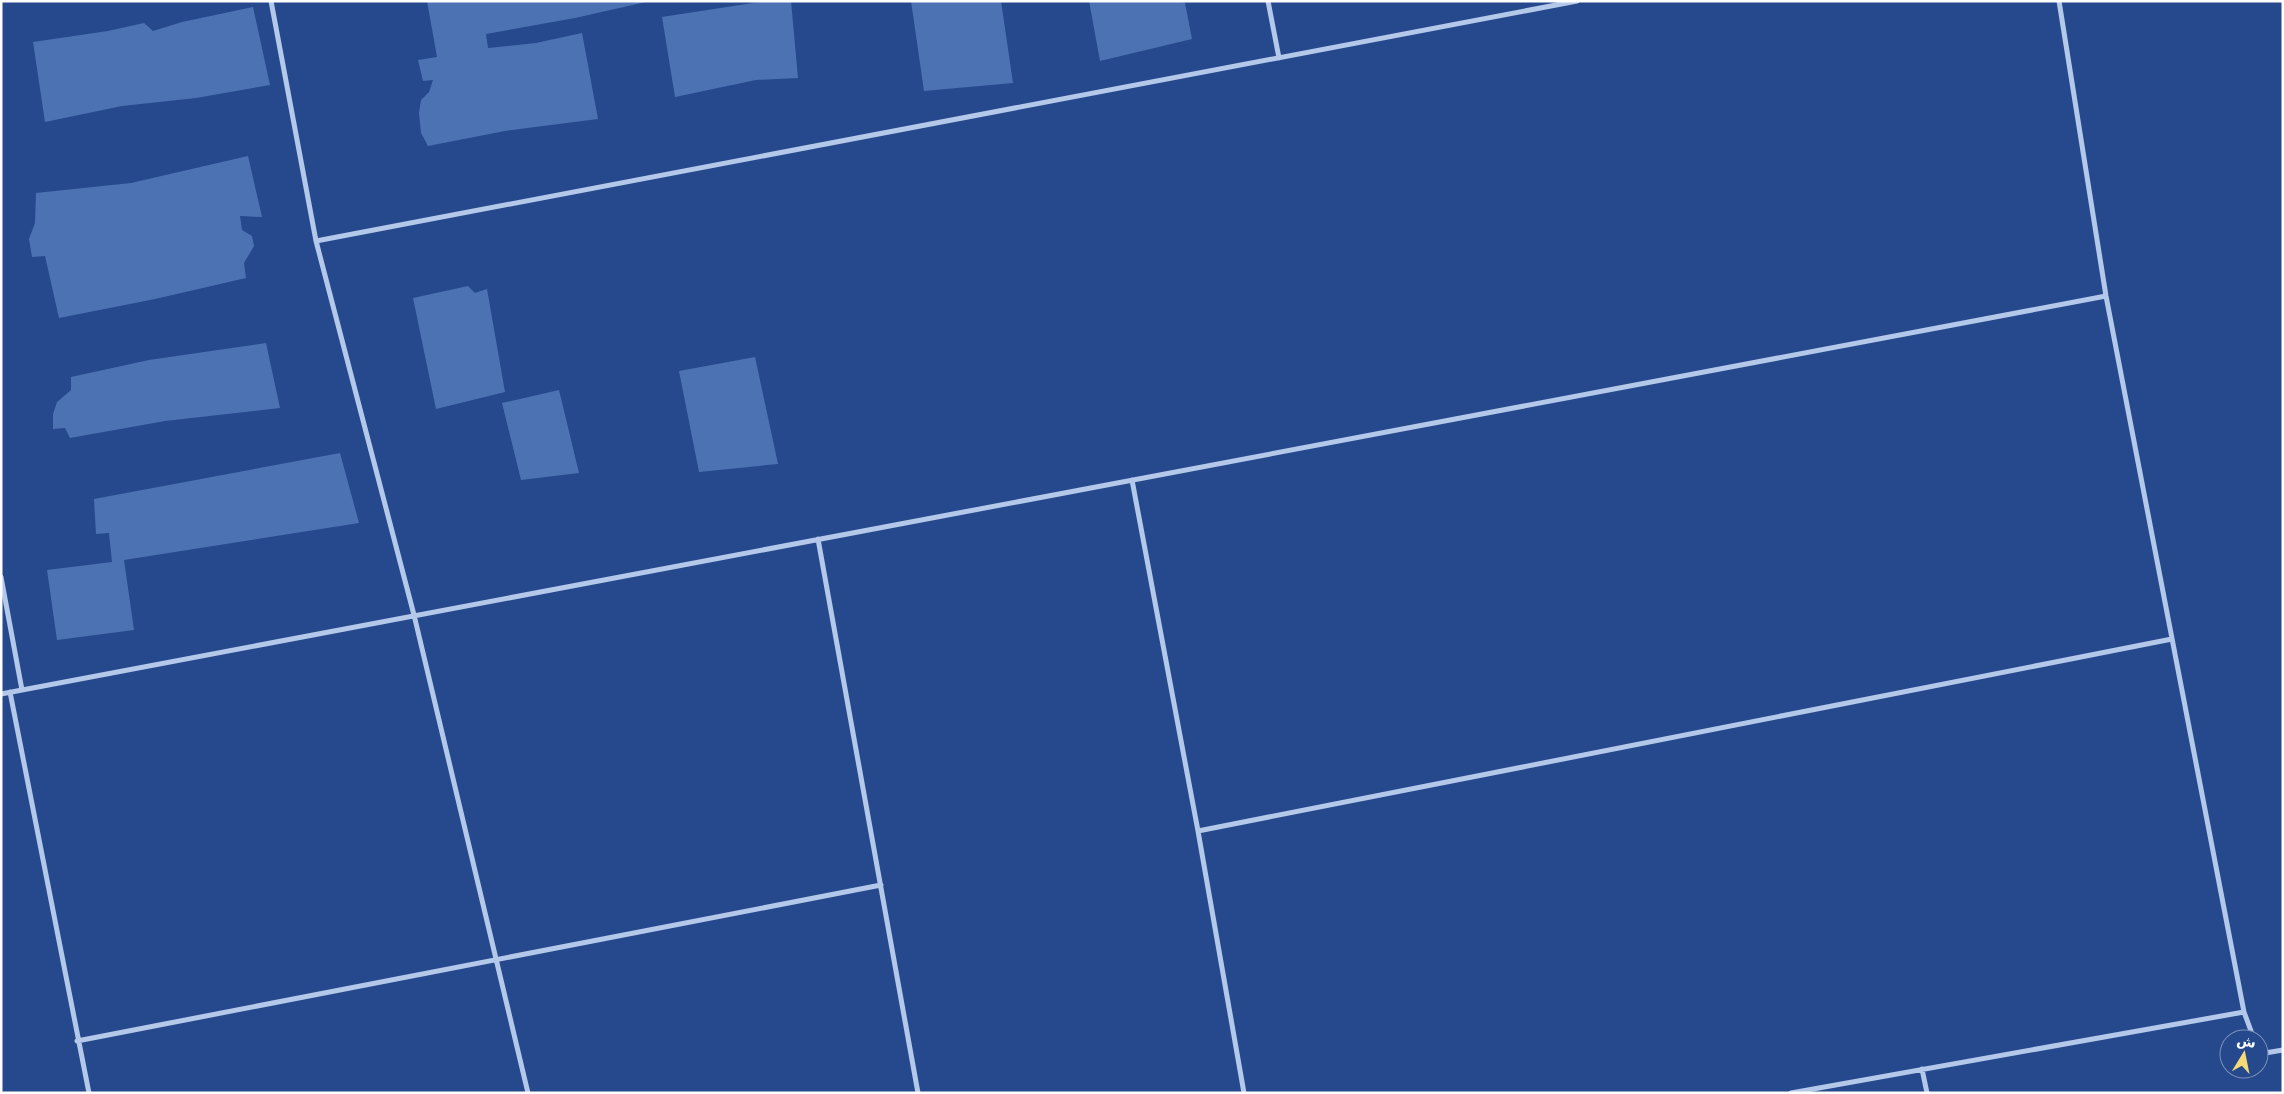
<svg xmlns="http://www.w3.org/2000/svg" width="2284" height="1094" viewBox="0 0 2284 1094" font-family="'DejaVu Sans',Vazirmatn,sans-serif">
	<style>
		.building { fill: #4d72b3 }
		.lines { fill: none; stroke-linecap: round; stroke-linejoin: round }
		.minor { stroke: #b4c8ea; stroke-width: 5 }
	</style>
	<rect width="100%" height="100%" fill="#25498c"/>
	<path class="building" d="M427,1h219v1l-71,16 -89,16 2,14 48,-5 46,-10 16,86 -93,12 -77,15 -7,-13 -2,-20 2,-13 8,-8 4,-12 -10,1 -5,-21 19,-3z
		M765,1h26l7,77 -42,2 -81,17 -13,-80z
		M911,1h90l12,82 -89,8z
		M1089,1h91l5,2 7,36 -92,22z
		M253,7l17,78 -74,13 -74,8 -77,16 -12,-80 75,-11 36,-8 9,8 29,-9z
		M248,156l14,61 -22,-1 2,14 10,6 2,10 -10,17 2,15 -91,21 -96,19 -14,-62 -13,1 -3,-18 6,-16 1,-30 95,-10z
		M468,286l7,7 12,-4 18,103 -69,17 -23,-111z
		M266,343l14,65 -115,13 -95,17 -5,-10 -12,1v-15l4,-12 14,-12v-13l78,-17z
		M755,357l23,107 -79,8 -20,-101z
		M559,390l20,83 -58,7 -19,-77z
		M340,453l19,70 -235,37 10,70 -77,10 -10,-70 65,-8 -3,-29 -13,1 -2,-35z"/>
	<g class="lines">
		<path class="minor" d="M271,1l45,240 98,374 114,478
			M1268,1l11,57
			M2059,1l47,295 138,716 10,27
			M316,241l1261,-240
			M1132,480l66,351
			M818,539l100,554
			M1,577l21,113
			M10,692l79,401
			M1,694l2105,-398
			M77,1041l804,-156
			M2259,1054l24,-4
			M1922,1069l5,24
			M1244,1093l-46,-262 974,-192
			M1791,1093l453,-81"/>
	</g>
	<rect width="2284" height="1094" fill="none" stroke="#ffffff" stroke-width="5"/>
	<g transform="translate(2244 1054) rotate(10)"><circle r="24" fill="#25498c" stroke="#7c92ba"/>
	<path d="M0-4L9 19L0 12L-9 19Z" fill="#f4db78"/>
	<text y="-8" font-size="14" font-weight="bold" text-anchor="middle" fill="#ffffff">ش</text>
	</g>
</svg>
